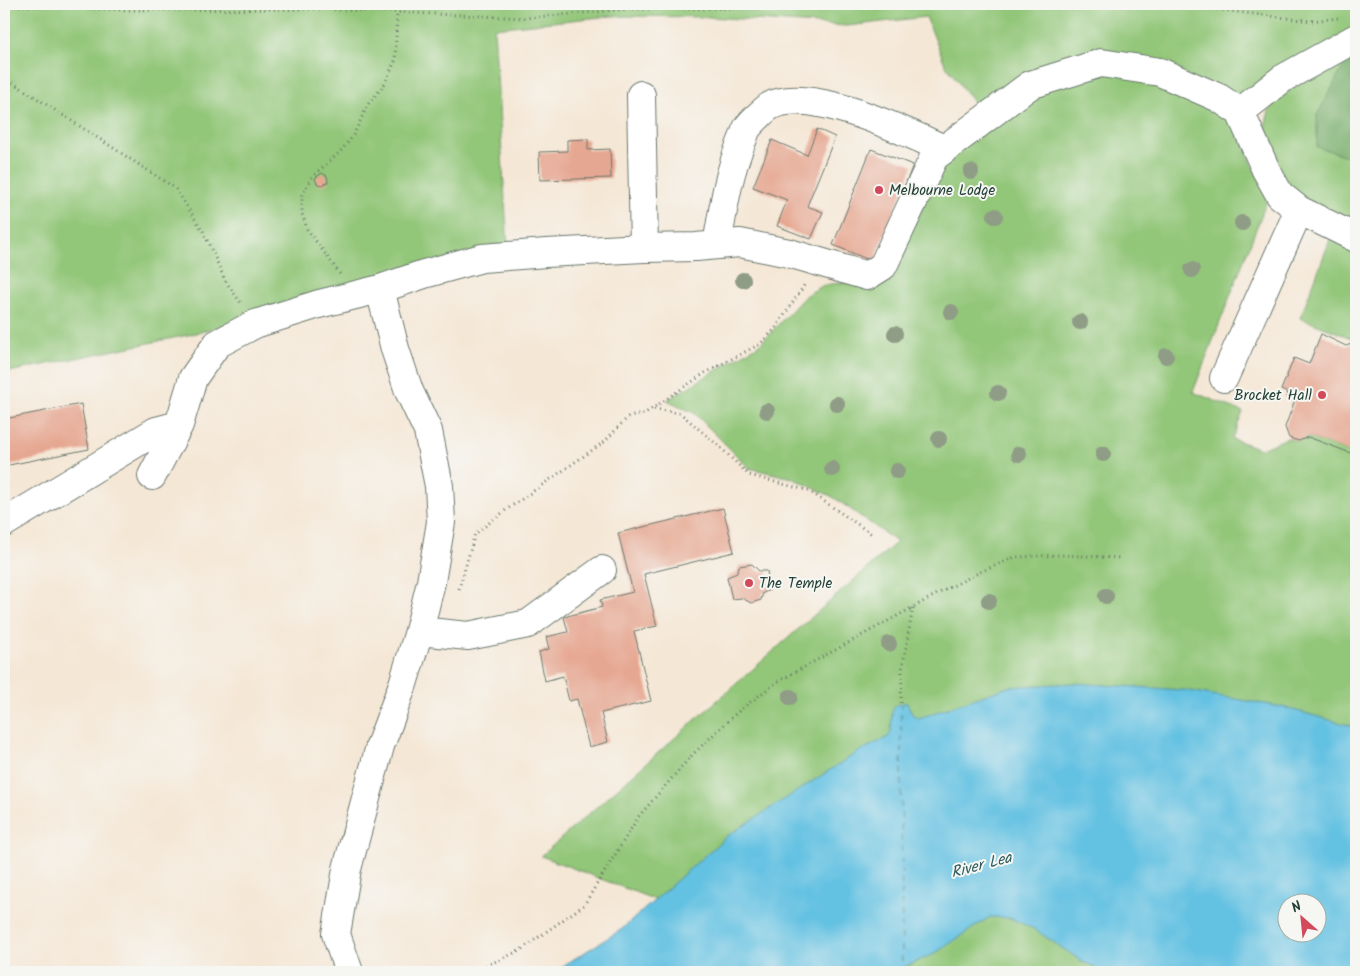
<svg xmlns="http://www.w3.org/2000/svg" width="1360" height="976" viewBox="0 0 1360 976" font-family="Kalam,sans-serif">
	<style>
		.green { fill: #92c678; stroke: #588256; fill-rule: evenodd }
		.forest { fill: #75ab68; stroke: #4a744e }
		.water { fill: #64c1e2; stroke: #427f8b; fill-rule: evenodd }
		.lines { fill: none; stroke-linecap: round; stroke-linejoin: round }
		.ferry { stroke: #305e60; stroke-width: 1; stroke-dasharray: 6 5; stroke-linecap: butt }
		.building { fill: #e6a792 }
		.minor-casing { stroke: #6a786d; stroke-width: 30 }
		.path { stroke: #6a786d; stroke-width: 3; stroke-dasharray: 1 4; stroke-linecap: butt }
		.minor { stroke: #fff; stroke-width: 28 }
		.tree { fill: #8f9c86 }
		.poi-dot { fill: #d1495b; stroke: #f6f6f2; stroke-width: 2 }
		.labels { text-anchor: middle; stroke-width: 4; stroke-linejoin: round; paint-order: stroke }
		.poi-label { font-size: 15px; fill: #1f3d34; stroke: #f6f6f2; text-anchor: start }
		.water-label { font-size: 16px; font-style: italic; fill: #305e60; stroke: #f6f6f2 }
	</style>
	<rect width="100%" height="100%" fill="#f6f6f2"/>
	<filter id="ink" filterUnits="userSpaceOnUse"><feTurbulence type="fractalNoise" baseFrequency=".02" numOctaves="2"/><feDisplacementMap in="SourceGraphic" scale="10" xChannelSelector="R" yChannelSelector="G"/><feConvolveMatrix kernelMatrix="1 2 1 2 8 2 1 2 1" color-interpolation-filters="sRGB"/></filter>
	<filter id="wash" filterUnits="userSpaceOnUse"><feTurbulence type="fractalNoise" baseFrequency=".0096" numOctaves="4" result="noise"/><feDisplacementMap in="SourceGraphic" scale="20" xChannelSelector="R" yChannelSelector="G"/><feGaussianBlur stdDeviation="1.12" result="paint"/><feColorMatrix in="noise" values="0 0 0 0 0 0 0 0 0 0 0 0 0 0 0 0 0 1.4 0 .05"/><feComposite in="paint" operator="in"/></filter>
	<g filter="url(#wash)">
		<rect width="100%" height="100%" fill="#f5e7d6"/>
		<path class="green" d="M4,4h1352v226l-59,-31 -16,-22 -18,-43 6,-23 8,-15 -42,30 33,72 -75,194 50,20 -11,27 29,10 26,-11 12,3 9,-4 48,18v517h-513l-302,-116 356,-314 -64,-45 -41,-19 -43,-10 -55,-55 -27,-13 93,-56 46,-49 18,-10 63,-9 63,-122 39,-30 -44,-60 -19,-47 -79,9 -138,-9 -98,-1 -117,12 14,220 -320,87 -184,38zM1288,904h30v30h-30z
			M1331,237l25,12v91l-56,-22z"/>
		<path class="forest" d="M1353,49h3v110l-39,-12v-32z"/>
		<path class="water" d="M1073,683l111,7 98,17 74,20v245h-253l-23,-12 -46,-31 -24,-11 -20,-1 -56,37 -41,18h-340l69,-43 105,-93 131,-84 30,-15 3,-5 1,-20 3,-6 6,-3h6l6,12 6,3 89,-31zM1288,904h30v30h-30z"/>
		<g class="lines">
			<path class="ferry" d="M901,703l1,265"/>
		</g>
		<g id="blocks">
			<path class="building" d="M817,129l18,8 -28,69 16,6 -12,27 -34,-13 10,-26 -34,-13 19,-47 35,15z
				M588,139v11l22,-1 1,29 -71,2 -1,-28 28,-1v-11z
				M871,149l42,16 -39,97 -41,-17z
				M322,173l5,3 1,6 -5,3 -6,-1 -2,-6z
				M1321,334l25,12 10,-4v113l-48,-18 -9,4 -10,-3 -4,-11 10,-27 -9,-3 2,-4 -7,-3 13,-32 15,6z
				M81,404l8,45 -85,17v-47z
				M723,508l11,44 -90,22 13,52 -23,5 17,70 -50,12 7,29 -19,5 -12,-48 -8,2 -6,-25 -18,5 -6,-29 10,-3 -3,-12 22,-5 -4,-15 38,-10 -2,-7 33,-8 -15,-59z
				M752,564l7,7h8l3,19 -7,3 -2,7 -10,3 -9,-5 -10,1 -5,-22 10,-4 2,-7z"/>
		</g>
	</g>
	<g filter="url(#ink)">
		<use href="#blocks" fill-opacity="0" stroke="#6a786d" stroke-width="1"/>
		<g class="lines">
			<g class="minor-casing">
				<path id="minor" d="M641,95l3,153
					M1240,112l26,58 14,25 19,15 57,28
					M717,245c6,-35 11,-71 25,-104 2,-4 3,-10 6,-14 3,-4 17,-18 22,-21 39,-21 136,26 174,43
					M1224,378l75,-168
					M152,476l27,-51 14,-47 24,-34 38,-20 64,-20 61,-15 44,-15 58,-16 64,-5 98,-5 52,-1 44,-4 49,10 78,23 16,-10 51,-109 96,-72 71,-22 59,9 59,26 21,14 42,-33 74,-41
					M4,523l152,-92 23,-6
					M419,631l49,5 60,-12 74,-54
					M349,972l-13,-38 11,-65 33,-123 23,-62 16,-53 12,-49 10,-60 -2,-36 -11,-55 -19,-40 -14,-42 -15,-60"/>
			</g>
			<path class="path" d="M1173,4l138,17 27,-3
				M4,5l123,5 194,-1 204,9 104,-9 205,-1 134,-4
				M4,77l171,111 28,43 23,51 15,21
				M340,274l-33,-45 -5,-15v-19l10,-18 28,-25 13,-16 16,-33 15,-18 11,-24 2,-49
				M654,409l26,4 40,34 29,28 60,16 64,44
				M459,589l16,-55 31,-24 98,-68 24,-25 16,-3 61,-41 55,-29 15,-15 30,-45
				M901,703l1,-33 11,-63
				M472,972l47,-21 65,-46 55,-89 54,-62 48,-45 36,-27 162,-89 39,-20 37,-16 48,-2 59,3
				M902,972v-4"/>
			<use href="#minor" class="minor"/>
		</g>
		<g class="tree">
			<circle cx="971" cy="172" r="8"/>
			<circle cx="995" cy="216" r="8"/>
			<circle cx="1242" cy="223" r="8"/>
			<circle cx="1192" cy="270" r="8"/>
			<circle cx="743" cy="280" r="8"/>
			<circle cx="951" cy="312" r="8"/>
			<circle cx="1080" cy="322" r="8"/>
			<circle cx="895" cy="334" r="8"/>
			<circle cx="1166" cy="356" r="8"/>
			<circle cx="998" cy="393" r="8"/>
			<circle cx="837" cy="404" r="8"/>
			<circle cx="767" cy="411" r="8"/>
			<circle cx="939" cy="439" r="8"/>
			<circle cx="1019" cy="454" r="8"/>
			<circle cx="1103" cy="454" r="8"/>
			<circle cx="832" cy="469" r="8"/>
			<circle cx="897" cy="471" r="8"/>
			<circle cx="1106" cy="596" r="8"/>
			<circle cx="989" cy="601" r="8"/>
			<circle cx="889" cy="644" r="8"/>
			<circle cx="790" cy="697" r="8"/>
		</g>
	</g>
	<g class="poi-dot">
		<circle cx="879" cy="190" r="5"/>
		<circle cx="1322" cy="395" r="5"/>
		<circle cx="749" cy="583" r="5"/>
	</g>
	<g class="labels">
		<g class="poi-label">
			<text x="889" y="195">Melbourne Lodge</text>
			<text x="1312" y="400" text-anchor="end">Brocket Hall</text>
			<text x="759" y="588">The Temple</text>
		</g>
		<g class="water-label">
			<text transform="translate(981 864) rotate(-15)" y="6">River Lea</text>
		</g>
	</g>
	<rect width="1360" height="976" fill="none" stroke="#f6f6f2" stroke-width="20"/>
	<g transform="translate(1302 918) rotate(333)"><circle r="24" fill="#f6f6f2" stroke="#a0aca6"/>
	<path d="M0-4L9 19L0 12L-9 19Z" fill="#d1495b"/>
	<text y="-8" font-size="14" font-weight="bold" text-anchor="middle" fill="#1f3d34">N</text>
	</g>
</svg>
